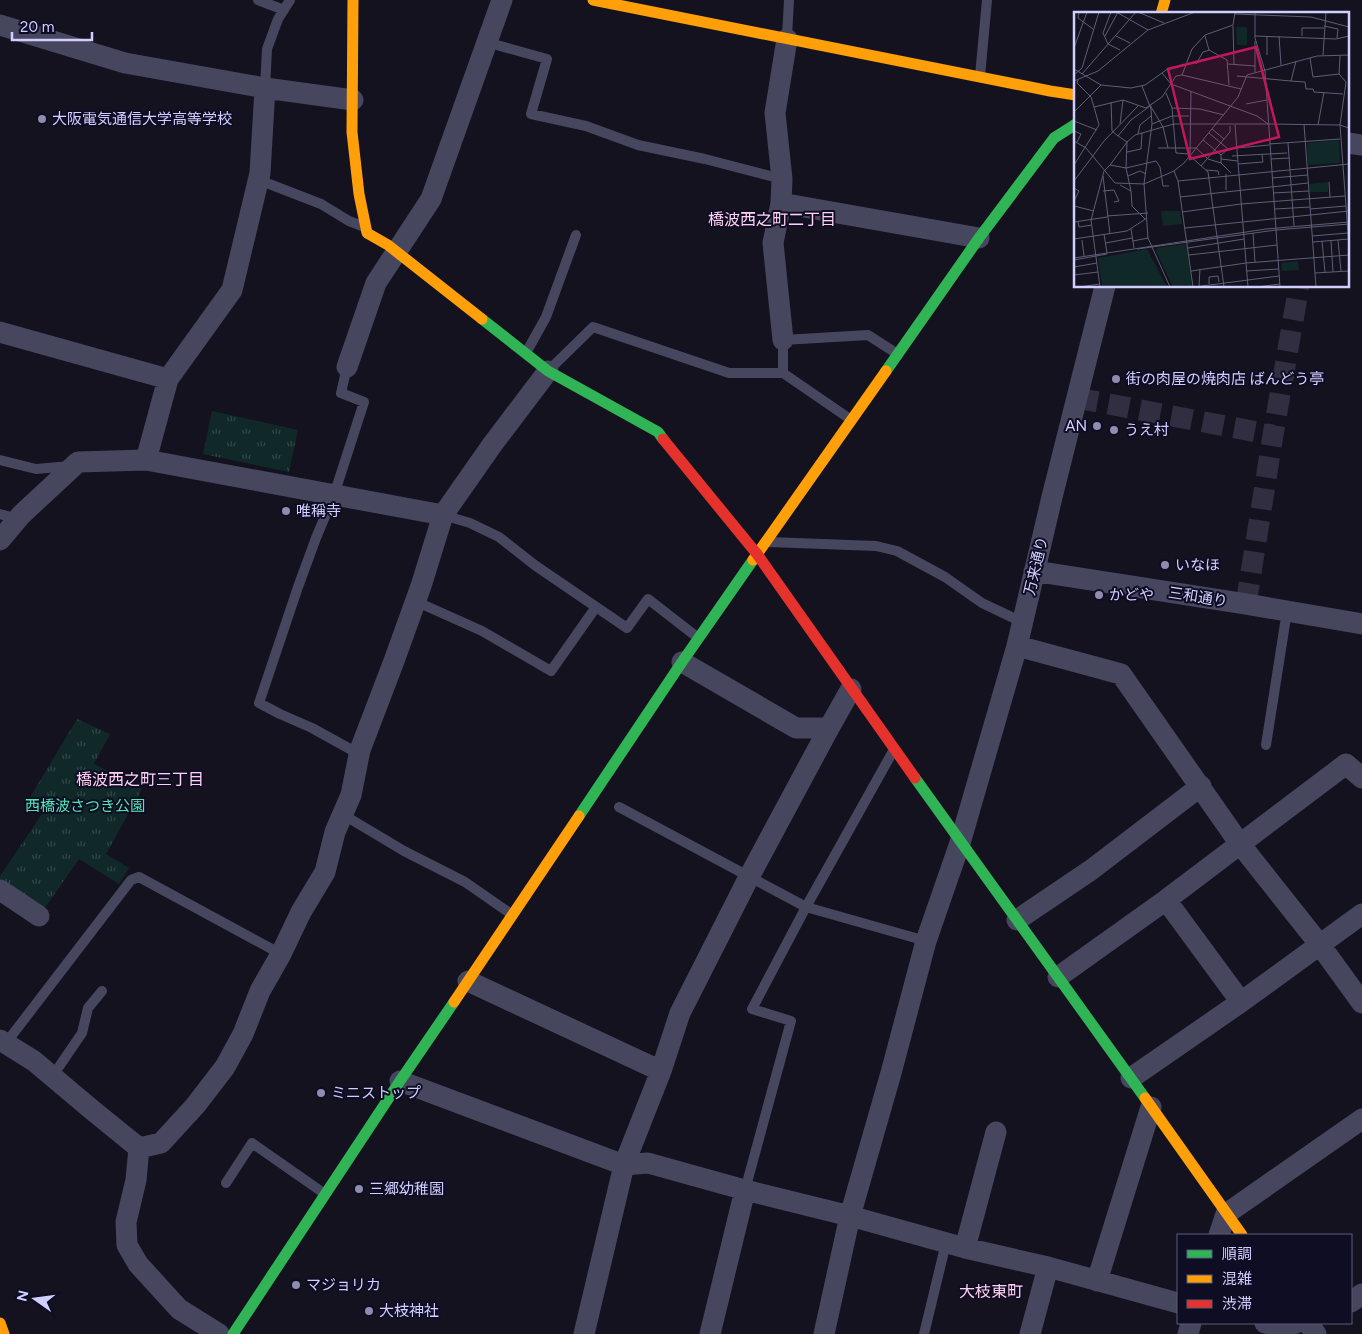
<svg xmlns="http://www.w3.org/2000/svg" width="1362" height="1334" viewBox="0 0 1362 1334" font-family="Figtree,'Noto Sans JP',sans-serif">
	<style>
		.park { fill: url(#park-tufts) }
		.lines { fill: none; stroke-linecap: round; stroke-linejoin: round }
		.street-tunnel { stroke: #302e40; stroke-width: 21; stroke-dasharray: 21 11; stroke-linecap: butt }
		.lane { stroke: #46475f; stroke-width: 10 }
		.street { stroke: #46475f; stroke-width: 21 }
		.fast { stroke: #30b455; stroke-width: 11 }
		.slow { stroke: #ff9f0a; stroke-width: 11 }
		.jam { stroke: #e5322d; stroke-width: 11 }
		.poi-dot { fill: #8e8db0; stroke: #0f0d23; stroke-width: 2 }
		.labels { text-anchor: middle; stroke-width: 4; stroke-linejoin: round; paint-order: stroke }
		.poi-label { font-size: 15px; fill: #d1cfff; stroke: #0f0d23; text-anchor: start }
		.street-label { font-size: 15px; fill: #d1cfff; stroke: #0f0d23 }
		.park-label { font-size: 15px; fill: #55e5b7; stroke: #0f0d23 }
		.neighbourhood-label { font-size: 16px; fill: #ffd1f1; stroke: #0f0d23 }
		.inset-road { fill: none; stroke: #5f5e78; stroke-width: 1 }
		.view { fill: #c2185b; fill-opacity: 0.15; stroke: #c2185b; stroke-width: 2.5 }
		.inset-edge { fill: none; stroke: #d1cfff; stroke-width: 2.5 }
	</style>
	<defs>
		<pattern id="park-tufts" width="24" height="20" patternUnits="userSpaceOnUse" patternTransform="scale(1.25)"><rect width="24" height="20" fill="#102928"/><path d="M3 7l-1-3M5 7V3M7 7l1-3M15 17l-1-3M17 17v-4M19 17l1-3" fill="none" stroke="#324748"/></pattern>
	</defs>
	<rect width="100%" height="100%" fill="#13121e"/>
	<path class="park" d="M212,411l86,19 -9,42 -86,-18z
		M77,719l33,15 -16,30 48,25 -36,65 23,14 -10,16 -40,-25 -37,53 -42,-29v-7l44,-65 -16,-10z"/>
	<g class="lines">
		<path class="street-tunnel" d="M1077,398l196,37
			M1246,604l27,-169 26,-149"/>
		<path class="lane" d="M258,0l26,10
			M787,36l2,-36
			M486,42l61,17 -16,55 55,12 52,19 67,14 77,20
			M980,76l7,-76
			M265,88l2,-39 11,-30 12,-19
			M259,180l62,24 28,17 13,5
			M526,353l20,-36 30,-82
			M347,367l-6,26 23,9 -30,93 -18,43 -18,49 -39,116 21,11 32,14 47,26
			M549,370l44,-43 136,46h54v-33l85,-5 28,18
			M783,373l67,46
			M0,460l36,9 34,-3
			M0,514l18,5
			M443,515l27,8 29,14 37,29 91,62 21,-29 49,38
			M769,542l107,4 21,5 48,26 37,26 40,19
			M415,601l67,30 69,40 45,-64
			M1266,745l21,-134
			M892,753l-86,154 120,34
			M619,807l187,100 -54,102 39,12 -46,169
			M342,814l62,37 61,31 46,32
			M6,1043l125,-163 8,-3 142,77
			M52,1077l30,-44 6,-25 14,-17
			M226,1183l26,-40 73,51
			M924,1334l22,-91"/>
		<path class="street" d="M0,25l125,38 140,25 88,12
			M1348,143l14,2
			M781,203l198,35
			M0,332l168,47
			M783,340l-10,-97 8,-40 1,-24 -7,-66 12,-74
			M347,367l29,-84 55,-84 71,-199
			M146,460l22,-81 64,-89 28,-117 5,-85
			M0,540l21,-25 57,-53 68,-2 297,55
			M1034,571l212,33 116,20
			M1017,646l104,28 119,170 80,101 42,58
			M682,662l114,66h33
			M0,890l39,26
			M1166,900l75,102
			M1017,920l74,-50 110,-84
			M1058,977l108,-77 180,-136 16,14
			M468,981l193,90
			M0,1040l34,21 57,48 48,39 -3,32 -10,42 1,23 11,19 41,45 40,25
			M1131,1078l110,-76 121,-88
			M400,1081l224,84 24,-2 97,27 105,26 115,32 83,19 130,36
			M139,1148l22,-5 34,-37 30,-39 18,-33 17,-43 21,-37 20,-42 24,-40 10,-40 16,-37 9,-45 34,-89 27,-75 22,-71 49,-70 56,-74
			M1219,1235l7,-21 136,-95
			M965,1248l31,-116
			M1097,1281l54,-174
			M1351,1302l11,-8
			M1265,1323l19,4 12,-4
			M1308,1323l8,11
			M584,1334l40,-169 37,-94 19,-58 69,-136 80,-149 22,-39
			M710,1334l35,-144
			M824,1334l26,-118 41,-143 35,-132 34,-98 57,-197 35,-149 53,-211
			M1030,1334l18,-67
			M1188,1334l3,-11"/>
		<path class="fast" d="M482,319l66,52 110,61 5,7
			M886,371l93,-133 75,-100 22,-14
			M915,778l230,320
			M579,816l103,-154 71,-102
			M233,1334l167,-253 54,-79"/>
		<path class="slow" d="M353,0l-1,132 7,62 8,39 21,12 94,74
			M593,0l457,91 26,4
			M1161,14l4,-14
			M753,560l133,-189
			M454,1002l125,-186
			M1145,1098l97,137
			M0,1323l4,11"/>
		<path class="jam" d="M663,439l94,115 158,224"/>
	</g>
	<g class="poi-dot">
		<circle cx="42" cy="119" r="5"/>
		<circle cx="1116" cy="379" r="5"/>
		<circle cx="1097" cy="426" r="5"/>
		<circle cx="1114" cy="430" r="5"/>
		<circle cx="286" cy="511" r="5"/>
		<circle cx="1165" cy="565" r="5"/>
		<circle cx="1099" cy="595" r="5"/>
		<circle cx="321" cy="1093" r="5"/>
		<circle cx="359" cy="1189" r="5"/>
		<circle cx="296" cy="1285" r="5"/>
		<circle cx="369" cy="1311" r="5"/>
	</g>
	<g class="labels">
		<g class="poi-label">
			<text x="52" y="124">大阪電気通信大学高等学校</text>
			<text x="1126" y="384">街の肉屋の焼肉店 ばんどう亭</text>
			<text x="1087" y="431" text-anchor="end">AN</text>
			<text x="1124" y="435">うえ村</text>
			<text x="296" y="516">唯稱寺</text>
			<text x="1175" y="570">いなほ</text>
			<text x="1109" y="600">かどや</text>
			<text x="331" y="1098">ミニストップ</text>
			<text x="369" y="1194">三郷幼稚園</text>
			<text x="306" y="1290">マジョリカ</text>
			<text x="379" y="1316">大枝神社</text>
		</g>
		<g class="street-label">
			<text transform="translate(1036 566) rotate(-77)" y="5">万来通り</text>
			<text transform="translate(1198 597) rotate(9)" y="5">三和通り</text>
		</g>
		<g class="park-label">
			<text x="85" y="811">西橋波さつき公園</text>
		</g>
		<g class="neighbourhood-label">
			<text x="772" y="225">橋波西之町二丁目</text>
			<text x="140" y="785">橋波西之町三丁目</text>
			<text x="991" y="1297">大枝東町</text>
		</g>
	</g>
	<g transform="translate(1074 12)">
		<rect width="275" height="275" fill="#13121e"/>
		<path d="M162,15h11v18h-10zM87,199h19l2,13 -19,2zM224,249l1,9 -17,1 -1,-8z" fill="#102928"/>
		<path d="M265,128l1,23 -32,2 -1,-22zM254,170v10h-18l-1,-8zM112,232l6,43h-19l-17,-36 1,-3zM73,237l20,38h-65l-4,-29z" fill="#102928"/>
		<path class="inset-road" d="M5,0l-1,6 15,11M37,0l-8,21 5,11 12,6M64,0l26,11M181,0v26l10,33 15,216M44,1l30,17M161,2l76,3 38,10M159,14l1,38M250,14l14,3 -1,9M31,24l13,-24M42,24l14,7M131,24l4,14 18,10 2,25M181,24l81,3 13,-3M205,24l2,29M228,24v-8h22M181,29v31M0,36l13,-36M193,43v-19M249,43l3,-43M236,46l3,19 26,-3 7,8 -6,43 9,122M122,52l7,-12 7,-2M154,52l27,2M0,57l27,16 30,3 14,-3 24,-17M88,61l9,11 86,32 11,8 72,1 9,3M8,62l54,-62M265,62l1,-18M0,63l8,-7 17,-56M108,63l59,14M163,64l54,5 5,-20M4,68l-1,3 14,14 3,10 29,-7 23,8 16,-11 14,-21 6,-1 10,-26 13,-14 28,-10 2,-13M0,69l24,-10 50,-41 47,-18M217,69l14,1 1,7h7l1,3 29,2M68,74l9,23 1,15 -8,60M92,81l6,15 4,45 13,1M37,90l1,29 6,5 13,-16 19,-14M172,92l21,-4M76,93l13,22 11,-3h94M98,96l28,1 24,6M0,100l27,-27M0,109l23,9M46,112l3,-24M78,112l20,-8h17M230,112l12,163M161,113l13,162M244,113l6,-33M138,117l12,10M0,119l7,3 -4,8M135,121l19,16 -7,6M64,122l2,-9 11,-9M44,124l9,6 8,-7 28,-8 5,21M129,128l18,15v8l10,10M0,129l12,7 29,35 29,1 4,54 22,49M53,130l-1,26 5,23M214,131l6,83M195,132l71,-5M84,136h38l12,11 13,4M163,136l32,-3M53,140l14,-3 1,-16M116,142l1,-63M116,144l18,16 16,115M158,144l55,-3M147,147l17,2M197,147l18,-1M164,152l25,-2 -1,-7M0,153l25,-40 -5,-18M36,153l17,-23M127,154l29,-34v-6M132,158l12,1 1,4M100,159l4,10 15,106M29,164l7,58M54,164l12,-5 6,3M198,166l36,-3M0,169l30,-40 35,-36M104,169l171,-17M255,170l1,15M70,172l30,-13 10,-8 54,-66 9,-22 70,-19 32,-1M46,173l11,6 1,15 13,13M0,176l5,3 -5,10M152,178v-16M29,179l11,-1 5,11 -5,1M199,181l36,-2M106,185l128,-14M0,194l20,5M201,197l35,-2M236,197l36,-3M108,200l59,-8 104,-8M33,204l41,-3M0,210l33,-5M4,210l1,5 13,-2M111,216l164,-17M57,217l3,19M179,221l2,29M30,222l3,19M238,224l36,-3M0,227l53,-8 20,-13M8,228l2,16M264,228l3,31M59,229l15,-3M248,229l3,31M257,229l2,31M239,230l36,-3M32,231l26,-5M114,236l56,-9M63,237l139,-19 73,-6M115,243l88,-10M0,246l192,-29 83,-7M0,248l33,-6M0,255l23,-4M117,259l55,-8 103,-8M172,259l33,-2M241,261l34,-2M0,263l24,-3M135,272v-7l9,-1 1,6M125,274l1,-17M5,275l21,-3M26,275l-9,-67 13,-49 6,-6 16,3 30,-7 4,6 3,19h6M120,275l85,-11M183,275l23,-3"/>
		<path class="view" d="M182,35l23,90 -89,22 -22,-90z"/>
		<rect width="275" height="275" class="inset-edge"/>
	</g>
	<rect x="1177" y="1234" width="175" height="90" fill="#0f0d23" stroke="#5d5b7b"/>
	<rect x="1187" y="1250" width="25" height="8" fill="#30b455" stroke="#5d5b7b"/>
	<text x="1222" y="1259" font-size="15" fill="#d1cfff">順調</text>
	<rect x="1187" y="1275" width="25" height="8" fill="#ff9f0a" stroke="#5d5b7b"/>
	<text x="1222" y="1284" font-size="15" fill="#d1cfff">混雑</text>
	<rect x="1187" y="1300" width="25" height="8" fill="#e5322d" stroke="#5d5b7b"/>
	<text x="1222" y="1309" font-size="15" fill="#d1cfff">渋滞</text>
	<g transform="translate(35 1299) rotate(284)" stroke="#0f0d23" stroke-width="4" paint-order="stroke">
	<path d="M0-4L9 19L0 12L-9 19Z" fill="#d1cfff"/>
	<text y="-8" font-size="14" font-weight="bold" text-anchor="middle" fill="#d1cfff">N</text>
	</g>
	<path d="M12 32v8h80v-8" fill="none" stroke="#d1cfff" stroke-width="2.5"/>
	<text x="20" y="32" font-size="15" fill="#d1cfff" stroke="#0f0d23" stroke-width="4" paint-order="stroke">20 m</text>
</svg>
